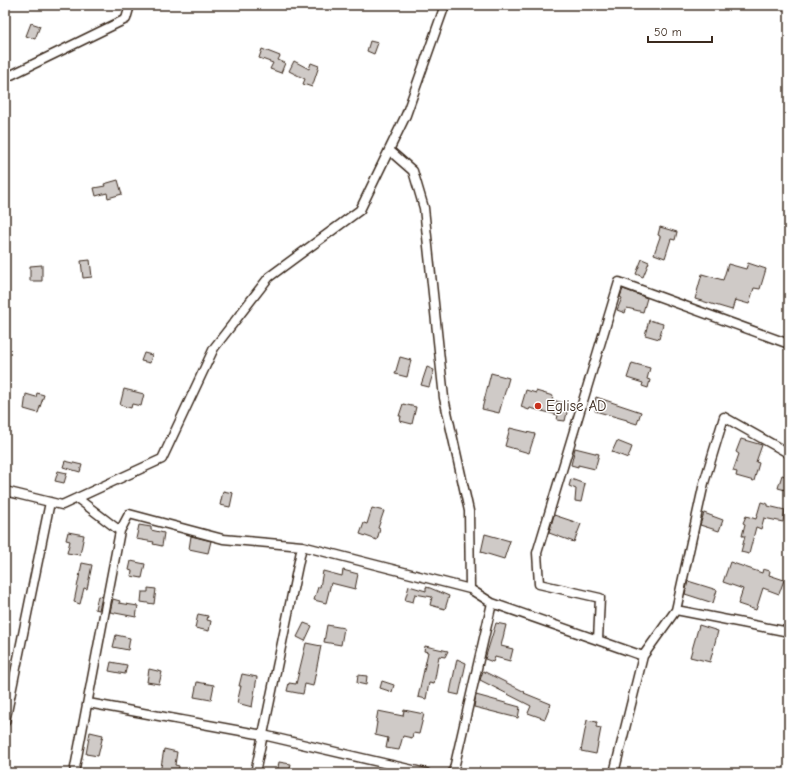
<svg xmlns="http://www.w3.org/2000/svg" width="794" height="778" viewBox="0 0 794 778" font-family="'Comic Neue',sans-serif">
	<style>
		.building { fill: #cfcac7; stroke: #3b2a1e }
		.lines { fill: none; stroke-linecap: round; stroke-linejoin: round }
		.minor-casing { stroke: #3b2a1e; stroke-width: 11 }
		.minor { stroke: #fff; stroke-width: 8 }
		.poi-dot { fill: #c8321e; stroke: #fff; stroke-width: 1.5 }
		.labels { text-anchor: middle; stroke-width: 3; stroke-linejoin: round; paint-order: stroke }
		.poi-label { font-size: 15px; fill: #3b2a1e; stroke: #fff; text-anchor: start }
	</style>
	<rect width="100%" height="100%" fill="#fff"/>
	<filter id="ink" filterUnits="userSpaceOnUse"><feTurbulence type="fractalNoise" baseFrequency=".025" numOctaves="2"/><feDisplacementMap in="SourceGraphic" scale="8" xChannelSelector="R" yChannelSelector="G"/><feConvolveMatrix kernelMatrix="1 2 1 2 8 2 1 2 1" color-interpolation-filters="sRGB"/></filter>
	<g filter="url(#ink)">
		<path class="building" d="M31,23l9,3 -5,13 -9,-3z
			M370,41l8,2 -4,11 -7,-3z
			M262,49l18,7 -2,4 7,3 -4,10 -11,-4 3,-6 -14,-5z
			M294,61l15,8 2,-6 8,3 -7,21 -9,-3 2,-5 -16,-8z
			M118,180l4,14 -14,4 -1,-5 -11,3 -2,-8 11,-2 -1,-2z
			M660,227l17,5 -2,8 -4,-1 -6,19 -11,-4 6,-17v-1l-2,-1z
			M642,259l7,3 -6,15 -7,-3z
			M90,260l2,17 -9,1 -2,-17z
			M748,263l18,6 -6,20 -6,-1 -5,16 -14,-4 -3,10 -37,-11 7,-25 21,6 5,-16 18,5z
			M42,265v16h-12v-15z
			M623,289l24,9 -4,14 -16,-4 -2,5 -8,-3 5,-12 -2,-1z
			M649,320l14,4 -4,15 -14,-4z
			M144,353l8,2 -2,8 -9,-2z
			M400,357l11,3 -4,17 -12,-3z
			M632,363l18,5 -3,11 3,1 -2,8 -6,-2 1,-3 -16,-5z
			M427,367l7,3 -5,17 -8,-2z
			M491,373l18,5 -10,35 -17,-4z
			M124,389l20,5 -3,12 -9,-2 -1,4 -11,-3z
			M526,390l10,3v-2l17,5 -1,4 17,4 -4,17 -8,-1 1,-5 -28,-7 -1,2 -8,-3z
			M37,393l7,2 -6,18 -14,-4 2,-15 10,3z
			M596,397l45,15 -4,12 -10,-3v-1l-32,-9 1,-5 -2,-1z
			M403,404l13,3 -4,17 -12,-3 1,-5h-2z
			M510,428l25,6 -6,19 -24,-7z
			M741,439l21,6 -6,17 3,1 -5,18 -18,-5 1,-4 -4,-1 6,-17 -3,-2z
			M617,441l15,6 -4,11 -16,-6z
			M575,448l24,6 -4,15 -17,-4v2l-7,-2z
			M65,461l17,4 -2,7 -17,-5z
			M58,471l9,2 -3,10 -9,-2z
			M782,475l7,2v14l-11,-3z
			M571,479l14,5 -4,18 -6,-1 1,-12 -7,-3z
			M223,491l10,2 -3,14 -10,-2z
			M761,502l7,2v2l17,4 -2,12 -19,-4 -3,11 -5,-2 -7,27 -8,-2 4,-16h-3l3,-12 -2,-1 3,-7 10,3z
			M372,508l12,3 -6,17 2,1 -3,11 -17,-6 4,-11 3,1z
			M704,513l19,7 -4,11 -19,-6z
			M554,515l27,9 -7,18 -25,-9z
			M139,525l12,2v3l13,3 -2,13 -9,-2 1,-2 -18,-3z
			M68,532l16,3 -4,20 -13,-2 3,-12 -4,-1z
			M485,534l25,7 -6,18 -23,-7z
			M191,536l20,5 -3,12 -19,-4z
			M131,561l14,3 -3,14 -11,-2 1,-5 -3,-1z
			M730,562l32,11 1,-4 7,2 -1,4 15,5 -5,14 -16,-6 -7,22 -18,-6 5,-15 -20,-7z
			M82,563l10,2 -5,24 -3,-1 -4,16 -6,-2z
			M343,570l15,4 -3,15 -24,-6 -5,20 -12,-3 4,-13h2l3,-16 19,5z
			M688,581l29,9 -4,13 -28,-9z
			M409,586l17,5v-4l4,1 19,8 -4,13 -15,-4 2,-8 -17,-3 -2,8 -8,-2z
			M148,588l8,1 -2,15 -13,-2 1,-10h6z
			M98,596l4,1 -3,13 -4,-1z
			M113,599l7,2 -1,2 19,3 -2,11 -26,-5z
			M198,614l10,2 -1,4 4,1 -2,10 -14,-3z
			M304,623l8,3 -7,15 -8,-4z
			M496,623l10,2 -5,21 12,3 -3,12 -15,-4 -2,5 -8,-3z
			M327,625l17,3 -3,17 -17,-3z
			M699,625l19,6 -8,31 -20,-5z
			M116,635l14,3 -2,12 -15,-3z
			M306,643l15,3 -8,40 -8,-2 -2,10 -16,-3 2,-8 7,1z
			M425,646l23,5 -3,6 -6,-1 -5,28 -5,-1 -3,16 -8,-2 10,-45 -4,-1z
			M457,659l9,4 -7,32 -9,-2z
			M111,662l16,3 -2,9 -16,-3z
			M149,669l13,3 -3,12 -12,-2z
			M483,671l42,21 -1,1 27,11 -6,15 -17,-6 3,-7 -51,-26z
			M242,674l15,3 -5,30 -15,-4 4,-17h-2z
			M358,675l9,1 -1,9 -9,-2z
			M382,681l12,4 -2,7 -12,-4z
			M197,682l17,3 -3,15 -17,-3z
			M476,695l44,12 -2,11 -44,-11z
			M404,710l20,4 -5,20 -6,-1 -1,5 -9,-2 -4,14 -13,-2 2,-10 -13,-3 2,-13h-1l2,-11 25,5z
			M587,720l10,2 -1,5 5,1 -5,26 -15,-3z
			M90,732l13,3 -5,21 -12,-2z
			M164,749l13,3 -2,13 4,1 -1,7h-18z
			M279,762l12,2 -2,9h-12z"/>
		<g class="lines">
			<g class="minor-casing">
				<path id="minor" d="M5,78l121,-59 4,-14
					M389,150l24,21 11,37 20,190 25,113 1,78
					M5,491l57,14 100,-46 52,-111 55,-71 91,-67 46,-95 39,-110
					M120,531l9,-17 94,25 79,7
					M676,610l28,-127 20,-66 64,36
					M598,640l2,-42 -61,-14 -2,-31 82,-271 170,62
					M643,656l33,-46 113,22
					M88,703l175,32 163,38
					M5,722l45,-220
					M74,773l46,-242 -43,-33
					M255,773l47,-227 168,43 22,14
					M453,773l39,-170 151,53 -29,117"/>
			</g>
			<use href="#minor" class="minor"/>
		</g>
	</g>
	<circle class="poi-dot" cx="538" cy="406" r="4"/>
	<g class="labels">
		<g class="poi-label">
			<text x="546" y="411">Eglise AD</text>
		</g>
	</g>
	<rect width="794" height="778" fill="none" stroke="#fff" stroke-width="20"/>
	<rect x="10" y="10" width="774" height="758" fill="none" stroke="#3b2a1e" stroke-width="1.5" filter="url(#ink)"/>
	<path d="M648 36v6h64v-6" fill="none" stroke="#3b2a1e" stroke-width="2"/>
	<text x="654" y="36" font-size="12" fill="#3b2a1e" stroke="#ffffff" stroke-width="3" paint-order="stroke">50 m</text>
</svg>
